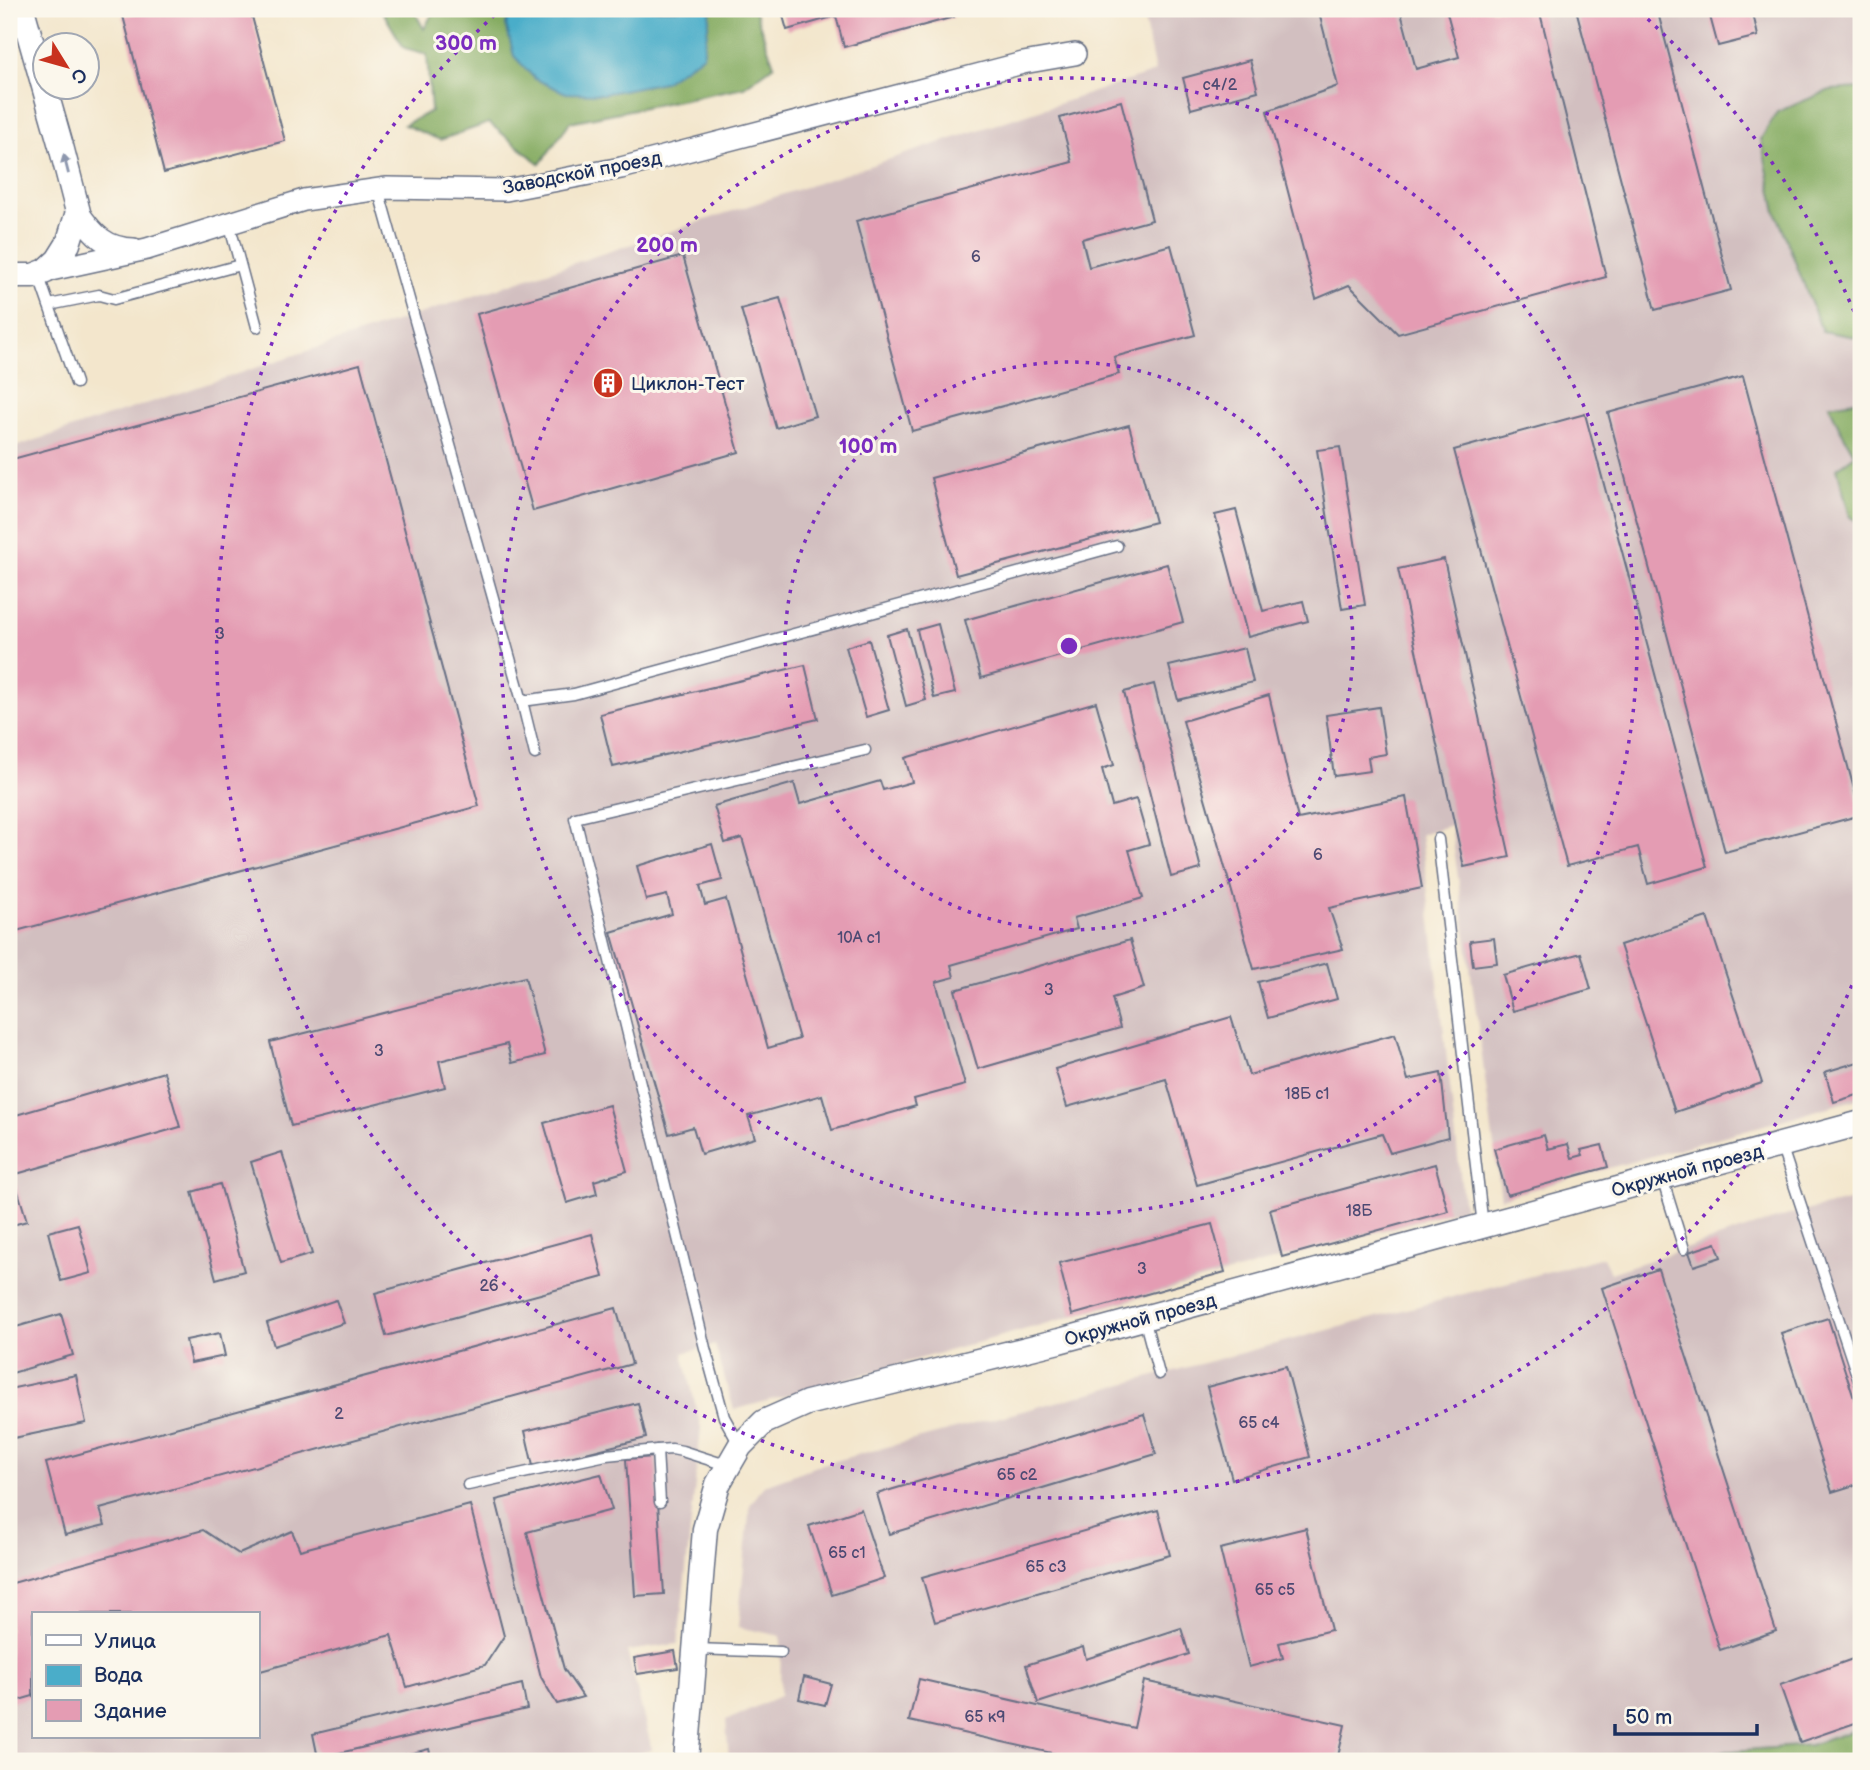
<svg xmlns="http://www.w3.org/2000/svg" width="1870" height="1770" font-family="'Balsamiq Sans',sans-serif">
<rect width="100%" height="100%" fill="#fbf7ec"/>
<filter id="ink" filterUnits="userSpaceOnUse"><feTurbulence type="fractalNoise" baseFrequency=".0143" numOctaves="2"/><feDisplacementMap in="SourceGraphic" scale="14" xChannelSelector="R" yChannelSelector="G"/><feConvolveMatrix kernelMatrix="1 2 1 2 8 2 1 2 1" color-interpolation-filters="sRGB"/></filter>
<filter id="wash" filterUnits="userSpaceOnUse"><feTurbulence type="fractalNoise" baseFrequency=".00686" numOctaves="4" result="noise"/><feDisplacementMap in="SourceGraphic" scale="28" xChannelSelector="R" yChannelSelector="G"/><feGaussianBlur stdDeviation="1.57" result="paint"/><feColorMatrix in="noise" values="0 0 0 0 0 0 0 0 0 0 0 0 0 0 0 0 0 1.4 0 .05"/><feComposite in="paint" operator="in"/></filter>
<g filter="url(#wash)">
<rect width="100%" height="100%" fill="#f3e6cc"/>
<g fill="#d2bfc0" fill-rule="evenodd">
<path d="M1142 9H1861V1098L1501 1198 1451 825 1421 834 1464 1208 734 1410 715 1345 683 1353 701 1428 678 1644 627 1651 652 1750 609 1761H490L488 1757 472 1761H9V449L1155 72ZM33 1614H257V1737H33Z"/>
<path d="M1861 1198V1728L1811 1745 1682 1755 1681 1761H729L726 1720 780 1696 781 1636 738 1627 750 1505 765 1485 819 1465 1603 1257 1610 1273 1792 1214Z"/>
</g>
<g fill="#85ac62" stroke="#506e60" stroke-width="2">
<path d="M381 9H413L424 29 435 9H754L774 65 744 87 570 122 540 164 489 123 440 140 404 125 431 111 427 54 404 48Z"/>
<path d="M1861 88V338L1822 331 1776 212 1761 139 1777 112 1830 90Z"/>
<path d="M1861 400V523L1850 517 1837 468 1855 455 1839 427 1829 405Z"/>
<path d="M1861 1728V1761H1681V1755L1811 1745Z"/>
</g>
<path fill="#4aadc9" stroke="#326e94" stroke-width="2" d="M511 9H711L703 55 664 82 603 94 566 93 535 79 514 56 506 25Z"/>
<g id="blocks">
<g fill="#e49cb3">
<path d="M152 9H250L285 141 164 173 123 16Z"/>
<path d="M781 9H952L954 17 844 47 836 16 787 30Z"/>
<path d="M1318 9H1400L1416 69 1459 57 1446 9H1539L1606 277 1398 334 1349 285 1316 299 1267 111 1338 86Z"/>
<path d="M1576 9H1657L1731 290 1655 310Z"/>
<path d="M1708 9H1752L1758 36 1718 46Z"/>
<path d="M1250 60 1258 91 1191 109 1183 78Z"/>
<path d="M1121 101 1152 220 1082 239 1089 267 1171 245 1195 335 1114 357 1119 374 912 431 856 221 1072 162 1060 118Z"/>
<path d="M683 256 739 452 533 511 477 314Z"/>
<path d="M780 298 815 416 776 428 741 309Z"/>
<path d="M360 364 479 806 9 933V460Z"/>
<path d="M1743 376 1861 815 1725 852 1608 413Z"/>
<path d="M1585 414 1707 867 1648 884 1638 847 1567 866 1454 450Z"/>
<path d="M1129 425 1155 522 956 575 931 478Z"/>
<path d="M1340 447 1365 605 1342 609 1317 450Z"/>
<path d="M1236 510 1263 611 1303 601 1308 621 1248 637 1215 515Z"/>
<path d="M1444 559 1510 857 1464 867 1398 569Z"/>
<path d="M1167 564 1183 622 981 678 965 620Z"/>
<path d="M938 624 955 693 934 698 917 630Z"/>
<path d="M907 629 926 700 906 706 887 635Z"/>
<path d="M869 640 889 710 866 717 846 647Z"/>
<path d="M1245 648 1253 682 1178 700 1169 666Z"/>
<path d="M805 665 818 719 613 767 600 714Z"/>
<path d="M1154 684 1201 869 1171 877 1124 692Z"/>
<path d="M1269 695 1298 819 1406 797 1422 888 1329 908 1343 949 1254 969 1183 721Z"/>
<path d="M1096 702 1114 765 1102 769 1112 806 1136 799 1149 844 1129 850 1143 898 1074 918 1077 929 951 965 954 977 936 982 965 1085 914 1099 916 1106 832 1130 822 1095 748 1116 755 1138 701 1154 693 1127 669 1134 611 932 672 914 667 895 646 900 637 866 712 844 722 880 700 886 705 905 726 899 768 1048 799 1039 742 838 725 843 714 806 794 783 800 804 880 781 883 790 912 782 905 758Z"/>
<path d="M1379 707 1386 754 1368 757 1370 771 1334 776 1326 715Z"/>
<path d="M1707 917 1762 1083 1675 1112 1620 945Z"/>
<path d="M1494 938 1497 963 1473 966 1470 941Z"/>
<path d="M1130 940 1144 988 1112 998 1120 1028 978 1069 955 990Z"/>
<path d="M1581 953 1591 989 1513 1011 1503 975Z"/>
<path d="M1327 963 1337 999 1268 1018 1258 982Z"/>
<path d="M525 977 545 1055 512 1063 507 1044 439 1061 445 1087 291 1126 270 1042Z"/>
<path d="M1231 1017 1249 1075 1395 1034 1408 1080 1441 1073 1448 1137 1390 1153 1382 1134 1197 1185 1166 1079 1067 1107 1055 1069Z"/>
<path d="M1861 1061V1094L1834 1102 1825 1072Z"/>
<path d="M164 1072 180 1127 13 1175 27 1221 9 1226V1117Z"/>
<path d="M609 1105 627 1171 594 1181 597 1194 567 1203 544 1123Z"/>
<path d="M1544 1135 1548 1149 1568 1144 1572 1158 1583 1155 1581 1150 1602 1145 1608 1167 1507 1195 1494 1149Z"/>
<path d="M282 1152 312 1254 281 1263 251 1162Z"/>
<path d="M1435 1164 1448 1211 1282 1257 1270 1209Z"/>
<path d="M220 1184 244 1271 216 1279 192 1192Z"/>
<path d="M78 1224 91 1273 61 1281 48 1232Z"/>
<path d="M1212 1224 1225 1272 1072 1315 1059 1263Z"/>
<path d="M592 1234 603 1277 386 1336 375 1293Z"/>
<path d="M1716 1243 1721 1257 1694 1266 1689 1252Z"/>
<path d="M1658 1269 1776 1631 1720 1650 1602 1288Z"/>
<path d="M336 1300 344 1323 274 1346 267 1323Z"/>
<path d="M616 1308 632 1364 100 1509 105 1525 65 1535 46 1463Z"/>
<path d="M61 1314 73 1355 9 1374V1329Z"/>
<path d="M1828 1318 1861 1420V1483L1832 1492 1781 1333Z"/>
<path d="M220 1333 225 1356 191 1363 186 1340Z"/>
<path d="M1286 1366 1310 1457 1232 1479 1207 1387Z"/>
<path d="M76 1375 86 1423 9 1439V1389Z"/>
<path d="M638 1403 646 1438 533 1466 525 1431Z"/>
<path d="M1144 1414 1156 1454 889 1534 877 1494Z"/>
<path d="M655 1457 664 1594 635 1596 626 1459Z"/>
<path d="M601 1474 612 1510 527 1532 564 1669 583 1697 557 1704 541 1677 496 1500Z"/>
<path d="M470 1505 504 1636 485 1665 407 1687 391 1635 257 1672V1614H33V1696L9 1703V1584L203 1530 239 1554 292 1531 300 1550Z"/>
<path d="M861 1509 884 1578 832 1595 809 1526Z"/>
<path d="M1158 1510 1170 1555 935 1622 922 1577Z"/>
<path d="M1306 1528 1331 1630 1279 1643 1283 1658 1249 1667 1220 1549Z"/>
<path d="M1181 1628 1189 1654 1038 1703 1026 1665 1083 1647 1086 1659Z"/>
<path d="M675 1651 678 1668 637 1674 634 1658Z"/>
<path d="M1861 1656V1721L1800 1742 1780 1685Z"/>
<path d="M804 1677 831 1684 825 1705 799 1699Z"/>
<path d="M919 1679 1134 1728 1144 1681 1345 1725 1337 1761H1087L909 1721Z"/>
<path d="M522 1684 527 1709 318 1758 313 1734Z"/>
<path d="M429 1749 432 1761H383V1760Z"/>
</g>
</g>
</g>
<g filter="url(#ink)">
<use href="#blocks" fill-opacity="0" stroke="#676f84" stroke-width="2"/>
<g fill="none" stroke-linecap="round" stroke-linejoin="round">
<g stroke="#676f84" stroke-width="13">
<g id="service">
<path d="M378 189 522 701 574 694 1117 546"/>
<path d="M229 223 257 327"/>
<path d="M38 274 76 383"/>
<path d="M49 305 99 295 114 299 240 265"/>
<path d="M522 701 535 754"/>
<path d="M1438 839 1483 1226"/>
<path d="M1781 1145 1861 1387"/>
<path d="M1662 1178 1684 1249"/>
<path d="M1144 1318 1159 1374"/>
<path d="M740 1446 724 1417 705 1348 575 818 865 750"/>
<path d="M657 1450 660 1502"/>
<path d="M468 1485 606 1455 657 1450 672 1449 682 1451 729 1466"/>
<path d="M696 1649 781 1652"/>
</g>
</g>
<g stroke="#676f84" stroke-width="24">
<g id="minor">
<path d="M78 212C93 234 106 249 134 249"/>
<path d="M46 271 147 249 304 200 387 188 506 190 621 168 1023 63 1075 54"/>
</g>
</g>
<g stroke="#676f84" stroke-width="27">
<g id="tertiary">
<path d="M9 276H33L46 271 58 260 68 244 78 212 61 146 22 9"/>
<path d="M686 1761 705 1529 718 1484 740 1446 764 1422 807 1403 1059 1341 1861 1123"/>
</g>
</g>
<use href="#service" stroke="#fff" stroke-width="10"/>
<use href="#minor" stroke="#fff" stroke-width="21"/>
<use href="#tertiary" stroke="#fff" stroke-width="24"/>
</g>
<defs><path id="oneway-solid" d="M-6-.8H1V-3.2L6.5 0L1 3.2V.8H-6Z" transform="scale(1.75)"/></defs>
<use fill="#8d97ae" href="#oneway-solid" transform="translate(66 164) rotate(-104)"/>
</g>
<g fill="none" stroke="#7b2cbf" stroke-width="3.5" stroke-dasharray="3.5 7">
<circle cx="1069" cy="646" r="284"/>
<circle cx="1069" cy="646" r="568"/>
<path d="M1860 966A853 853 0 1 1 498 12M1640 12A853 853 0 0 1 1860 326"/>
</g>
<defs>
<g id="building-disc" transform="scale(1.575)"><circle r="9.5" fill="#c8321e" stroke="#fbf7ec"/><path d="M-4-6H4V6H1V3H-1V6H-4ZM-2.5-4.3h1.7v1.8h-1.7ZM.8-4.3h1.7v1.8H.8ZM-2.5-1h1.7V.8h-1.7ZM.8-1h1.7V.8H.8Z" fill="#fff"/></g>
</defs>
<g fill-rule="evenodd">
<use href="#building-disc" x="608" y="383"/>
</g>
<g text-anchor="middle" stroke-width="6" stroke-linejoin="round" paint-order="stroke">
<g font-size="16" fill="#4d4a73">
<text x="1220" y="90">с4/2</text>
<text x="976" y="262">6</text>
<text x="220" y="639">3</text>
<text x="1318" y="860">6</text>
<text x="859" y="943">10А с1</text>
<text x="1049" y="995">3</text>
<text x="379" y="1056">3</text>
<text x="1307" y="1099">18Б с1</text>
<text x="1359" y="1216">18Б</text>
<text x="1142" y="1274">3</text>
<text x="489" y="1291">26</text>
<text x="339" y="1419">2</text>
<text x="1259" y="1428">65 с4</text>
<text x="1017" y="1480">65 с2</text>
<text x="847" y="1558">65 с1</text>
<text x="1046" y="1572">65 с3</text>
<text x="1275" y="1595">65 с5</text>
<text x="985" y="1722">65 к9</text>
</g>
<g font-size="19" fill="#1b2f5e" stroke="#fbf7ec">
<text transform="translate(582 172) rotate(-11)" y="7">Заводской проезд</text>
<text transform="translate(1687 1170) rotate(-15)" y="7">Окружной проезд</text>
<text transform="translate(1140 1319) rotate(-15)" y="7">Окружной проезд</text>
</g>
<g font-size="19" fill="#1b2f5e" stroke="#fbf7ec" text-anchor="start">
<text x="631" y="390">Циклон-Тест</text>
</g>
</g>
<circle cx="1069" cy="646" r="10" fill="#7b2cbf" stroke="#fbf7ec" stroke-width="3.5"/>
<g font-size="21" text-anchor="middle" font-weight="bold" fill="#7b2cbf" stroke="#fbf7ec" stroke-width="6" stroke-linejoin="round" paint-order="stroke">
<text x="466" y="50">300 m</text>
<text x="667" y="252">200 m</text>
<text x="868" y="453">100 m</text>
</g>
<rect width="1870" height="1770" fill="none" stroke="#fbf7ec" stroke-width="35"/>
<rect x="32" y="1612" width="228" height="126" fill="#fbf7ec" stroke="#a1a7b3" stroke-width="2"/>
<rect x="46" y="1635" width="35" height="10" fill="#ffffff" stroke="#a1a7b3" stroke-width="2"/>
<text x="94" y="1648" font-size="21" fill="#1b2f5e">Улица</text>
<rect x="46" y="1665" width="35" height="21" fill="#4aadc9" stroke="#a1a7b3" stroke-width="2"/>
<text x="94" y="1682" font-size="21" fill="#1b2f5e">Вода</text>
<rect x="46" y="1700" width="35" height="21" fill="#e49cb3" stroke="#a1a7b3" stroke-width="2"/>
<text x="94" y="1718" font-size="21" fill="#1b2f5e">Здание</text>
<g transform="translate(66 66) rotate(127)"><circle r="33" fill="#fbf7ec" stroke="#a1a7b3" stroke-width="2"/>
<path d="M0-5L12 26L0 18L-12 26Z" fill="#c8321e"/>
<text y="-10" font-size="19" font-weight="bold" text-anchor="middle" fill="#1b2f5e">С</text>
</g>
<path d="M1615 1724v10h142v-10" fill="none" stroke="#1b2f5e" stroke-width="3.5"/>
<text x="1625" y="1724" font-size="21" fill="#1b2f5e" stroke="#fbf7ec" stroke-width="5" paint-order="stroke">50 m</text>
</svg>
